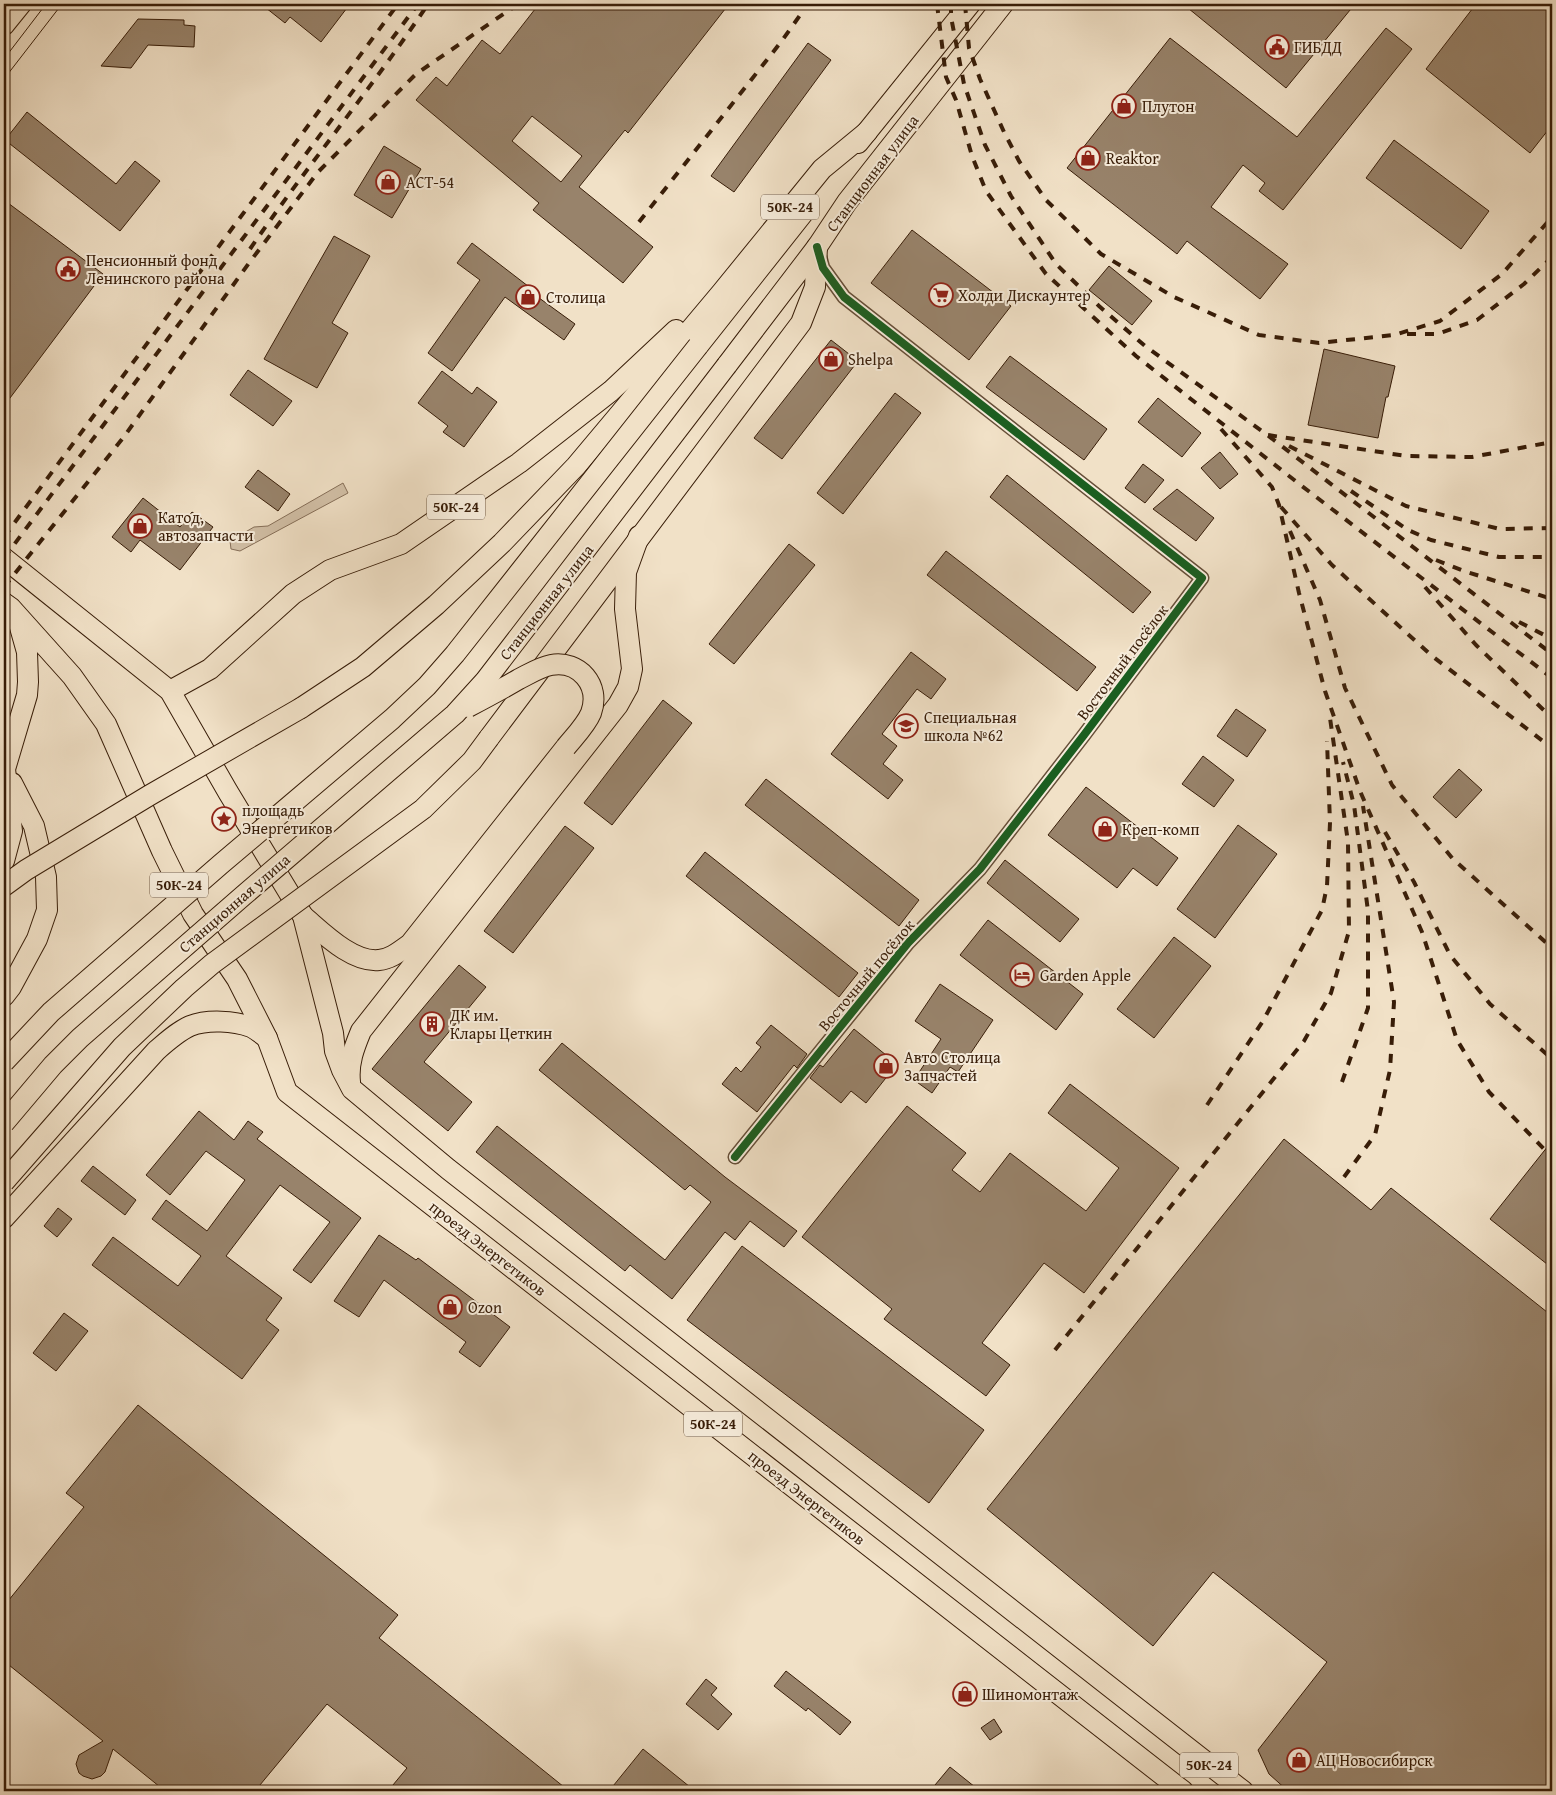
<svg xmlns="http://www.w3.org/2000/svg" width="1556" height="1795" font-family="'Gentium Book Plus',serif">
<rect width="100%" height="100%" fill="#f1e1c7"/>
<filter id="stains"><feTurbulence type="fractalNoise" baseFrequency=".004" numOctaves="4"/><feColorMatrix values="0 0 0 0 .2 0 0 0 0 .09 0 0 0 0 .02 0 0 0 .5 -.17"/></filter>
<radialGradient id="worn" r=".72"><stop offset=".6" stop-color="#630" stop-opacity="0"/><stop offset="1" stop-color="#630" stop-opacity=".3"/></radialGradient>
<path fill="#d2c0a7" stroke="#856e58" d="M343 483 348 493 240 551 231 549 230 541 254 527 268 526Z"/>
<g fill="#98836b" stroke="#381d08" fill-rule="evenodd">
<path d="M261 4H350L321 42 290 17 285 23Z"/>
<path d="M539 4H729L628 133 625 130 579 187 653 247 623 283 533 210 539 203 416 100 436 77 447 86 482 40 500 54ZM532 116 582 156 561 182 512 141Z"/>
<path d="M1183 4H1355L1286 88Z"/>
<path d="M1476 4H1552V125L1530 153 1426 69Z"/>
<path d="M138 19 184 20V25L195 26 194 47 148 45 131 68 101 66Z"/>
<path d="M1386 28 1412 49 1283 210 1259 191 1265 183 1243 165 1211 207 1288 264 1260 299 1187 241 1177 254 1067 168 1170 38 1297 137Z"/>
<path d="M808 43 831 60 734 192 711 176Z"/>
<path d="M27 112 116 184 135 161 160 181 120 231 5 140Z"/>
<path d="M1394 140 1489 211 1461 249 1366 178Z"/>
<path d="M384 146 421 169 392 218 354 195Z"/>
<path d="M4 200 103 274 4 406Z"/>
<path d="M912 230 1011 306 969 360 871 283Z"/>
<path d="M334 236 370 256 332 323 348 333 317 388 264 359Z"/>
<path d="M472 243 537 293 535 295 575 324 564 340 505 297 452 371 428 353 480 280 457 263Z"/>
<path d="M1109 266 1152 301 1132 325 1089 290Z"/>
<path d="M831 340 858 361 782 459 754 438Z"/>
<path d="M1324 349 1395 366 1388 397H1386L1378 438 1308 425Z"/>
<path d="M1010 356 1107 429 1084 460 986 387Z"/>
<path d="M248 370 292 401 273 426 230 395Z"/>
<path d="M442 371 472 394 477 387 497 402 464 447 443 432 448 426 418 403Z"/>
<path d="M895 393 921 413 843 514 817 493Z"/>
<path d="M1158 398 1201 433 1182 457 1138 422Z"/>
<path d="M1220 452 1238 474 1220 489 1201 468Z"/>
<path d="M1143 464 1164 480 1145 503 1125 488Z"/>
<path d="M258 470 290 494 278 511 245 487Z"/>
<path d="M1007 475 1151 592 1133 613 990 497Z"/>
<path d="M1177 489 1214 518 1196 541 1153 509Z"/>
<path d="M143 498 180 527 192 512 213 527 180 570 140 540 131 552 112 537Z"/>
<path d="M789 544 815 565 734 664 709 644Z"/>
<path d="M946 551 1096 667 1077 691 927 575Z"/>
<path d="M911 652 946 679 931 699 917 689 882 734 897 746 883 764 903 780 888 799 831 754Z"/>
<path d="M663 700 692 723 612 825 584 803Z"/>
<path d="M1236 709 1266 730 1247 757 1217 736Z"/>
<path d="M1203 756 1234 780 1214 807 1182 784Z"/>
<path d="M1459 769 1482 790 1456 818 1433 797Z"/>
<path d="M766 779 919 900 899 926 745 805Z"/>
<path d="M1086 787 1178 858 1157 886 1133 868 1117 888 1048 835Z"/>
<path d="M1238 825 1277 854 1215 938 1177 909Z"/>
<path d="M565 826 594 848 513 953 484 931Z"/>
<path d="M705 852 858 973 839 997 686 876Z"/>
<path d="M1005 860 1079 919 1060 942 987 883Z"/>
<path d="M988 920 1083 994 1056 1030 960 955Z"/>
<path d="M1174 937 1211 966 1154 1038 1117 1009Z"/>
<path d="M459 965 486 987 424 1062 472 1102 448 1131 372 1069Z"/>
<path d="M940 984 993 1020 958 1072 950 1067 932 1093 914 1080 941 1039 915 1021Z"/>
<path d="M771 1025 807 1054 797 1068 794 1065 757 1112 722 1084 736 1067 741 1072 761 1047 756 1043Z"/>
<path d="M854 1029 897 1064 866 1103 851 1091 841 1103 810 1078 820 1065 823 1067Z"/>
<path d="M562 1043 725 1177 797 1231 784 1247 750 1221 735 1240 725 1232 672 1299 630 1265 625 1271 476 1152 497 1126 665 1260 711 1202 690 1185 685 1190 539 1070Z"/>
<path d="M1070 1084 1179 1168 1084 1293 1044 1263 982 1343 1010 1365 986 1396 884 1319 892 1309 802 1237 907 1106 966 1153 952 1170 980 1192 1010 1153 1086 1211 1119 1168 1048 1113Z"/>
<path d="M199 1111 234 1140 248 1121 263 1132 257 1139 361 1218 311 1283 293 1270 330 1222 280 1185 226 1256 282 1298 266 1320 279 1330 242 1379 92 1265 113 1237 178 1286 201 1256 152 1219 166 1200 207 1231 245 1180 206 1151 170 1195 146 1175Z"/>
<path d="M1284 1139 1371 1210 1391 1188 1552 1316V1791H1288L1269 1774 1258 1750 1327 1662 1213 1572 1153 1646 987 1509Z"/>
<path d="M1552 1141V1268L1490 1219Z"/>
<path d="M93 1166 136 1200 125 1215 81 1181Z"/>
<path d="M58 1208 72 1219 57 1237 44 1226Z"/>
<path d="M379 1235 416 1260 418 1258 510 1327 480 1367 459 1352 466 1342 384 1280 359 1317 334 1301Z"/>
<path d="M742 1246 984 1430 929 1503 687 1320Z"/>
<path d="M64 1313 88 1331 56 1371 33 1353Z"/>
<path d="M138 1405 398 1615 379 1638 569 1791H388L407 1768 327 1704 255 1791H165L113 1749 105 1772 101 1776 92 1779 83 1776 79 1773 76 1764 79 1755 103 1741 4 1661V1606L84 1507 66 1493Z"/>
<path d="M786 1671 851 1722 840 1735 808 1708 806 1711 774 1686Z"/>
<path d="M706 1679 717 1688 711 1695 732 1714 718 1730 686 1704Z"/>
<path d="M964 1682 977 1693 966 1706 953 1695Z"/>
<path d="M994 1719 1002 1732 990 1740 981 1728Z"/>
<path d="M643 1749 695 1791H609Z"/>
<path d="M950 1767 980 1791H930Z"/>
</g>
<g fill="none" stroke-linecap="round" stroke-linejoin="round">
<g stroke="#664e38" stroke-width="15">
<path id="minor" d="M735 1157 908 943 980 869 1084 735 1202 578 844 297 823 268 820 257"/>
</g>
<g stroke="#381d08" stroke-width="22">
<g id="primary">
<path d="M4 25 21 4"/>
<path d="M858 143 970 4"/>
<path d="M698 346 808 207"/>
<path d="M727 365 817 247 847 202 1003 4"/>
<path d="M4 558 170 691 228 792 303 916 333 1033 335 1051 342 1070 352 1089 448 1169 1243 1791"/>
<path d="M4 603 11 608 72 676 106 724 162 851 193 914 237 979 267 1038 287 1092 1183 1791"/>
<path d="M170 691 210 669 293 594 330 570 401 544 519 463 611 391 676 330"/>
<path d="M301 708 363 667 436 605 502 543 576 466 722 292 822 169 867 132"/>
<path d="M489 738 801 323 815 287 817 247"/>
<path d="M4 861 12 831 5 769 27 695 28 682 27 652 18 620"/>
<path d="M303 916C322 932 352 963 379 960 391 959 400 951 410 944L566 747"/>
<path d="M4 996 11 987 37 939 47 910 46 877 34 826 12 783"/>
<path d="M350 1082C348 1063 354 1048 361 1031L618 705 628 687 632 669 625 609 626 572 639 536"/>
<path d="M4 1218 156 1051C166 1042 177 1032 190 1026 208 1019 234 1021 251 1027 257 1030 262 1034 267 1038"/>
</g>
</g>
<use href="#minor" stroke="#f6ecdb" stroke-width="12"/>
<use href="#primary" stroke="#f1e1c7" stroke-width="20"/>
<g stroke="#381d08" stroke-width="1">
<path d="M4 59 46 4"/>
<path d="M4 79 62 4"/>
</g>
<g stroke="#381d08" stroke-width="4" stroke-dasharray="9 9" stroke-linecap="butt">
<path d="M937 4 946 77 956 100 972 156 986 191 1046 274 1136 356 1298 483 1552 678"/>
<path d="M951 4V17L964 84 985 145 1011 196 1056 264 1099 306 1145 346 1266 434 1552 654"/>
<path d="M965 4 969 48 980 79 1004 132 1019 161 1046 200 1101 254 1174 297 1259 335 1319 343 1394 335 1440 321 1502 274 1552 217"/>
<path d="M639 222 781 42 808 4"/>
<path d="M250 249C307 166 372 88 428 4"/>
<path d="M1407 334H1437L1477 320 1524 284 1552 257"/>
<path d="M1221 429 1272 487 1279 505 1299 593 1325 691 1360 791 1422 932 1457 1040 1489 1092 1545 1150"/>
<path d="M1268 435 1406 456 1472 457 1552 442"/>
<path d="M1289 446 1406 506 1500 529 1552 528"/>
<path d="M1351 491 1408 530 1431 540 1499 557H1552"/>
<path d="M1281 507 1332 565 1432 656 1552 748"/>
<path d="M1290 531 1320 600 1345 688 1392 785 1453 859 1552 948"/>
<path d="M4 537 398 4"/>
<path d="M4 558 418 4"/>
<path d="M1436 560 1464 571 1552 599"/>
<path d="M4 587 123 438 249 263 318 172 416 74 518 4"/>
<path d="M1425 587 1476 645 1552 718"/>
<path d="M1519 622 1552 639"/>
<path d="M1385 832 1414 882 1450 955 1490 1004 1552 1059"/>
<path d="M1342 1082 1368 1008V911L1354 805 1343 762"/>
<path d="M1207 1105 1263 1021 1322 910 1327 886 1330 823 1327 741"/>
<path d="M1344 1177 1375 1135 1390 1070 1394 1002 1363 806"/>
<path d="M1055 1350 1304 1041 1331 993 1349 931 1348 842 1330 718"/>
</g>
<g stroke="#381d08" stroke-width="22" stroke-linecap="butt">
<g id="primary-bridge">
<path d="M468 707C485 698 502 689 519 679 529 674 540 667 551 665 579 660 601 685 591 713 586 725 575 736 566 747"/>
<path d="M4 886 26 870 150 795 301 708"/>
<path d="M4 1062 51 1012 221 864 392 719 427 686 455 654 698 346"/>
<path d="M4 1123 53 1065 80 1038 244 895 455 714 485 681 727 365"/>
<path d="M4 1182 122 1047 184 988 212 964 423 809 472 761 489 738"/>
</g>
</g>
<use href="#primary-bridge" stroke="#f1e1c7" stroke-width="20"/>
<g stroke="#f6ecdb" stroke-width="11">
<path id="cycleway" d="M735 1157 908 943 980 869 1084 735 1202 578 844 297 823 268 817 247"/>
</g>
<use href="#cycleway" stroke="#1b5e20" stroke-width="8"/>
</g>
<defs>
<g id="civic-ring" transform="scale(1.25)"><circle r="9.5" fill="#f6ecdb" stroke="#8f2418" stroke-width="1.5"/><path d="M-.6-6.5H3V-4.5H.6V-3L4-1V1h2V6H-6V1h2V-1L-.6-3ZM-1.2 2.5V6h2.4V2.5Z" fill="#8f2418"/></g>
<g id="shop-ring" transform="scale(1.25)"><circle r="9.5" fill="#f6ecdb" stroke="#8f2418" stroke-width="1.5"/><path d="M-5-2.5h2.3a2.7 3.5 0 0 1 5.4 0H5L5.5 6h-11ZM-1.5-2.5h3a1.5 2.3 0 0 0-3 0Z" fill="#8f2418"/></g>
<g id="supermarket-ring" transform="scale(1.25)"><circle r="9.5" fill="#f6ecdb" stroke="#8f2418" stroke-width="1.5"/><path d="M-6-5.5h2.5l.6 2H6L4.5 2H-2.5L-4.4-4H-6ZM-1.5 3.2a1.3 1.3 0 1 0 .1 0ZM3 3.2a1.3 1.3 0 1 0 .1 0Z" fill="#8f2418"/></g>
<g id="school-ring" transform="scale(1.25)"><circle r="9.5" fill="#f6ecdb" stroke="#8f2418" stroke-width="1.5"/><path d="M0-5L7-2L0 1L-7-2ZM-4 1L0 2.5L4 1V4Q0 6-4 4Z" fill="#8f2418"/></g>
<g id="sight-ring" transform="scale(1.25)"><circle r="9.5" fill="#f6ecdb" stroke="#8f2418" stroke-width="1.5"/><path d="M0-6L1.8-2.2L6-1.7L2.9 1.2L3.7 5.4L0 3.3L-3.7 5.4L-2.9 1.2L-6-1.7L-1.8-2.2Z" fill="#8f2418"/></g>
<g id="hotel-ring" transform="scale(1.25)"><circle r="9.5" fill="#f6ecdb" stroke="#8f2418" stroke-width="1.5"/><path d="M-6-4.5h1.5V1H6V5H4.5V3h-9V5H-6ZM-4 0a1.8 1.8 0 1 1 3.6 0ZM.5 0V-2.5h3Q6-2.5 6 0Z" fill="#8f2418"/></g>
<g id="building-ring" transform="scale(1.25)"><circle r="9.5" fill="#f6ecdb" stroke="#8f2418" stroke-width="1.5"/><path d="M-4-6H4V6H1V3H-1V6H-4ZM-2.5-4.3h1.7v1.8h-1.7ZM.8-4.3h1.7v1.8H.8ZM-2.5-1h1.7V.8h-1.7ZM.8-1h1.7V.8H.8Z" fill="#8f2418"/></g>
</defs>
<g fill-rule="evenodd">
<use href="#civic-ring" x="1277" y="47"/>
<use href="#shop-ring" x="1124" y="106"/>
<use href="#shop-ring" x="1088" y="158"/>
<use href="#shop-ring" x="388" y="182"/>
<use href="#civic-ring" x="68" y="269"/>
<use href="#supermarket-ring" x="941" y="295"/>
<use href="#shop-ring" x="528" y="297"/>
<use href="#shop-ring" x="831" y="359"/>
<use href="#shop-ring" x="140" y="526"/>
<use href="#school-ring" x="906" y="726"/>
<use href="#sight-ring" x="224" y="819"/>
<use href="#shop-ring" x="1105" y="829"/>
<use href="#hotel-ring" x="1022" y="975"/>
<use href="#building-ring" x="432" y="1024"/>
<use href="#shop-ring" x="886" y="1066"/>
<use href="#shop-ring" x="450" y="1307"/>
<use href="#shop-ring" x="965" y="1694"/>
<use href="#shop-ring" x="1299" y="1760"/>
</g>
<g text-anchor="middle" stroke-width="4" stroke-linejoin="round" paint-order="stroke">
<g fill="#f6ecdb" stroke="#715b47" stroke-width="1">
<rect x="761" y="194.5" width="58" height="25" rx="4"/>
<rect x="427" y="494.5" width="58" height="25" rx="4"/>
<rect x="150" y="872.5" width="58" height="25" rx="4"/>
<rect x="684" y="1411.5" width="58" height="25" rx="4"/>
<rect x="1180" y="1752.5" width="58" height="25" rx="4"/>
</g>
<g font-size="15" font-weight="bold" fill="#381d08">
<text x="790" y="212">50К-24</text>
<text x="456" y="512">50К-24</text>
<text x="179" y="890">50К-24</text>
<text x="713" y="1429">50К-24</text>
<text x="1209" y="1770">50К-24</text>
</g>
<g font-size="16" fill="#381d08" stroke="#f6ecdb" text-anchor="start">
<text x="1294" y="53">ГИБДД</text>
<text x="1142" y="112">Плутон</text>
<text x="1106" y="164">Reaktor</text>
<text x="406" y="188">АСТ-54</text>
<text x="86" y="266">Пенсионный фонд<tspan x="86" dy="18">Ленинского района</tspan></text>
<text x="958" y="301">Холди Дискаунтер</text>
<text x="546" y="303">Столица</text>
<text x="848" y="365">Shelpa</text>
<text x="158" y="523">Катод,<tspan x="158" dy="18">автозапчасти</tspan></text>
<text x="924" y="723">Специальная<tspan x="924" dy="18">школа №62</tspan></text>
<text x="242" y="816">площадь<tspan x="242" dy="18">Энергетиков</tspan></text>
<text x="1122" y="835">Креп-комп</text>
<text x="1040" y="981">Garden Apple</text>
<text x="450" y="1021">ДК им.<tspan x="450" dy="18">Клары Цеткин</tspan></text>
<text x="904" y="1063">Авто Столица<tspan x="904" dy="18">Запчастей</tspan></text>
<text x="468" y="1313">Ozon</text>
<text x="982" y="1700">Шиномонтаж</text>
<text x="1316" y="1766">АЦ Новосибирск</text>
</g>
<g font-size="16" fill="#381d08" stroke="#f6ecdb">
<text transform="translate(872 173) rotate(-53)" y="6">Станционная улица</text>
<text transform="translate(546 602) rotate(-52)" y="6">Станционная улица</text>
<text transform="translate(1122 662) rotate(-53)" y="6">Восточный посёлок</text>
<text transform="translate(234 903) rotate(-41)" y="6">Станционная улица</text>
<text transform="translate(866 975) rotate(-50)" y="6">Восточный посёлок</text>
<text transform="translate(488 1248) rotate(38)" y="6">проезд Энергетиков</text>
<text transform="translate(807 1497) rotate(38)" y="6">проезд Энергетиков</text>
</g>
</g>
<rect width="1556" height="1795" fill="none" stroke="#f1e1c7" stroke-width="20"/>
<rect x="5" y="5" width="1546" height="1785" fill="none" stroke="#381d08" stroke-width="2.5"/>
<rect x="10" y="10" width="1536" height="1775" fill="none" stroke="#381d08"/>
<rect width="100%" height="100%" filter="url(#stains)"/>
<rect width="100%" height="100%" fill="url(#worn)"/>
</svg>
